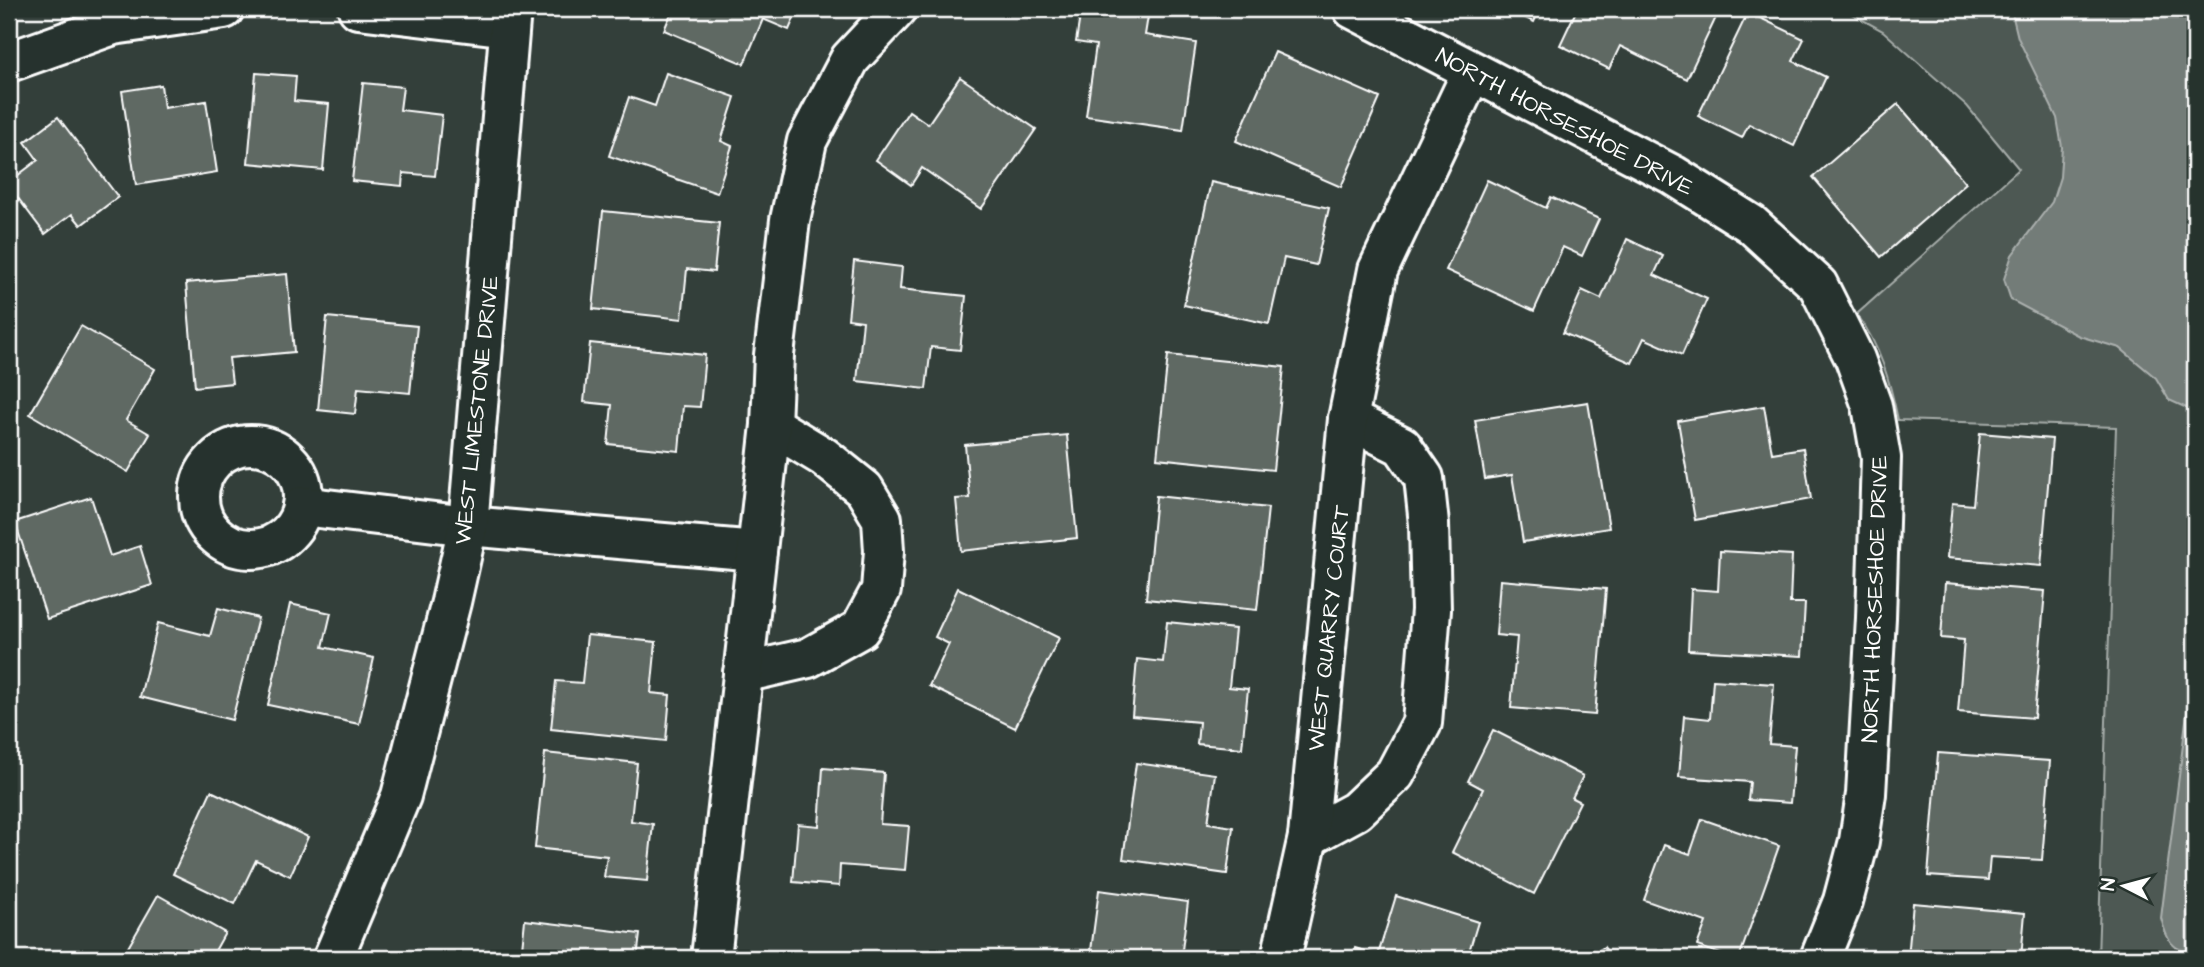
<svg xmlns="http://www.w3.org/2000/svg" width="2204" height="967" font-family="'Architects Daughter',sans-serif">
<rect width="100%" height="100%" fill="#333f3a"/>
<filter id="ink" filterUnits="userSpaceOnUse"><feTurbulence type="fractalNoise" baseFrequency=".0143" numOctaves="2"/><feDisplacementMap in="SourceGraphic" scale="14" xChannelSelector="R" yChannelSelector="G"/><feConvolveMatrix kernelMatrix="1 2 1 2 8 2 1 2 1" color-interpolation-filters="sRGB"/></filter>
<g filter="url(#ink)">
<path fill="#4d5853" stroke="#a6aca9" stroke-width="2" d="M1843 9H2195V958H2098L2116 427 1898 420C1890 381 1880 346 1857 314L2019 169 1967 106 1883 31Z"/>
<g fill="#737b78" stroke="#abb0ae" stroke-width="2">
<path d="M2011 9H2195V446L2194 424 2189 409 2169 400 2156 378 2120 348 2079 336 2011 300 2004 279 2012 255 2052 202 2060 177 2062 147 2057 118 2018 38Z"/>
<path d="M2195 604V955C2171 949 2167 941 2161 918L2186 721 2191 678V638Z"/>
</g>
<g fill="#5f6964" stroke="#fff" stroke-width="2">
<path d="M673 9H798L789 30 763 19 744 64 664 30Z"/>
<path d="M1081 9 1149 10 1145 35 1196 43 1183 130 1086 116 1096 45 1076 42Z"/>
<path d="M1505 9H1540L1534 22Z"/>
<path d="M1577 9H1720L1687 79 1620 46 1609 69 1560 45Z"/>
<path d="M1748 12 1804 39 1793 61 1826 77 1794 146 1749 124 1742 138 1698 116Z"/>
<path d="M1275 52 1380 98 1341 187 1236 141Z"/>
<path d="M256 73 296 76 294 101 329 104 323 170 248 163Z"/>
<path d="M666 73 735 97 721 141 732 146 717 193 609 156 629 97 655 106Z"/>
<path d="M960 77 1036 129 981 209 922 168 911 185 876 160 909 111 928 124Z"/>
<path d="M363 83 403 87 400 110 442 115 435 176 403 173 402 186 352 181Z"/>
<path d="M161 85 164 108 206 101 217 172 136 185 122 91Z"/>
<path d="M1898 104 1966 183 1881 257 1813 177Z"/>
<path d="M58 117 118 197 81 225 72 214 45 234 9 186V182L38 160 25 142Z"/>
<path d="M1487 180 1546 208 1551 197 1599 219 1582 256 1563 247 1534 311 1446 270Z"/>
<path d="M1211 182 1329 208 1316 265 1284 258 1269 324 1184 305Z"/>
<path d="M603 211 719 223 714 272 687 269 682 319 593 309Z"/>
<path d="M1627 239 1663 256 1654 275 1707 299 1682 355 1644 338 1632 363 1563 333 1582 290 1601 299Z"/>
<path d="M854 261 902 267 900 289 966 296 960 350 931 347 926 389 857 381 863 321 848 319Z"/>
<path d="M287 274 294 352 229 358 232 383 195 387 186 283Z"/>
<path d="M327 317 417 326 410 393 358 388 355 414 318 410Z"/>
<path d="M81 326 155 369 126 420 150 434 128 472 30 414Z"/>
<path d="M590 343 705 355 700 407 683 406 679 451 608 444 612 405 584 402Z"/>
<path d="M1168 355 1284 367 1273 470 1157 458Z"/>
<path d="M1588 402 1609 528 1523 542 1512 475 1485 479 1475 420Z"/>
<path d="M1764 406 1772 453 1803 448 1811 499 1695 520 1678 421Z"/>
<path d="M1980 433 2052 439 2041 566 1947 558 1952 503 1973 505Z"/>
<path d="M1067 435 1077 538 961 551 956 499 970 498 965 445Z"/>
<path d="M1156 496 1268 508 1257 610 1146 599Z"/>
<path d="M91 497 110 556 140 546 152 585 47 619 15 522Z"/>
<path d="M1720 551 1792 555 1790 603H1805L1802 656 1688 650 1691 589 1718 591Z"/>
<path d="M1500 580 1606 589 1595 715 1511 708 1517 637 1496 635Z"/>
<path d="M1945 583 2045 591 2034 718 1958 712 1964 640 1941 638Z"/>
<path d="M958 588 1059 638 1015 728 929 686 949 644 935 637Z"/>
<path d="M290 604 331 613 323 647 374 658 359 724 268 705Z"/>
<path d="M218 608 258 618 232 720 140 697 158 623 210 636Z"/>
<path d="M1167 622 1235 629 1229 687 1248 689 1242 748 1197 744 1199 722 1132 716 1137 659 1163 662Z"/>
<path d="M587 635 656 642 651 693 670 695 666 741 551 729 556 681 582 683Z"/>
<path d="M1713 680 1774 684 1769 744 1795 746 1790 803 1748 800 1750 782 1679 777 1684 716 1710 719Z"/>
<path d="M1493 730 1583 776 1572 798 1580 802 1534 894 1452 852 1483 789 1468 781Z"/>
<path d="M545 753 637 763 631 821 653 824 647 881 604 877 607 856 535 848Z"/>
<path d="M1938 753 2050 761 2042 860 1990 857 1988 880 1928 876Z"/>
<path d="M1136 763 1215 774 1208 823 1233 827 1227 874 1123 859Z"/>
<path d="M823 768 884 773 880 824 909 826 905 870 840 865 839 886 793 882 798 824 819 826Z"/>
<path d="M211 791 308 837 290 876 256 860 235 904 173 874Z"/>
<path d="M1702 819 1779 846 1739 958H1732L1697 946 1706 922 1644 900 1664 845 1690 854Z"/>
<path d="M1099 890 1188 902 1181 958H1090Z"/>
<path d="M158 895 225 933 211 958H122Z"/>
<path d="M1396 896 1478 922 1467 958H1352L1355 948 1378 955Z"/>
<path d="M1913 903 2025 913 2021 958H1908Z"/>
<path d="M525 920 640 934 637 958H521Z"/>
<path d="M1604 947 1612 958H1589Z"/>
</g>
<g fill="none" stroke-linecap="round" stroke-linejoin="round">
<g stroke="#fff" stroke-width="44">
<g id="minor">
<path d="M358 9 509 27"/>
<path d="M1353 9 1673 175 1751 224 1818 285 1855 359 1872 406 1881 458 1876 618 1866 794 1859 841 1843 901 1820 958"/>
<path d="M9 62 113 25 224 9"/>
<circle cx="251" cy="497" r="52"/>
<path d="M302 506 468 526 757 551"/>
<path d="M743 673 808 658 860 629 881 590 884 551 882 519 864 489 824 457 771 425"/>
<path d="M1308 837 1356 811 1395 774 1422 723 1431 610 1429 524 1424 478 1402 446 1348 419"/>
<path d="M333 958 401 796 451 602 468 526 511 9"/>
<path d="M711 958 757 551 771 425 774 355 790 220 807 141 850 59 897 9"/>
<path d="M1281 958 1308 837 1348 419 1378 270 1472 72"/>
</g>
</g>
<use href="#minor" stroke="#26332d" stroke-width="38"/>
</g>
</g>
<g text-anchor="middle" stroke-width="5" stroke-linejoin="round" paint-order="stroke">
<g font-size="23" fill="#fff" stroke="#26332d">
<text transform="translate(1565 121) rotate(28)" y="8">NORTH HORSESHOE DRIVE</text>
<text transform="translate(476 410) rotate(-84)" y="8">WEST LIMESTONE DRIVE</text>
<text transform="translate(1874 599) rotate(-88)" y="8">NORTH HORSESHOE DRIVE</text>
<text transform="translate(1328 628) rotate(-84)" y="8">WEST QUARRY COURT</text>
</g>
</g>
<rect width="2204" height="967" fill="none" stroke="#26332d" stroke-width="35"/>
<rect x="18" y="18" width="2169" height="932" fill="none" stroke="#fff" stroke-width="2.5" filter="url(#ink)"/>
<g transform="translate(2124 886) rotate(276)" stroke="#26332d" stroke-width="5" paint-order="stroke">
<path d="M0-5L12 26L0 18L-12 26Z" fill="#ffffff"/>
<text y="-10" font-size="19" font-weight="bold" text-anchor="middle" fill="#ffffff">N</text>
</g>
</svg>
